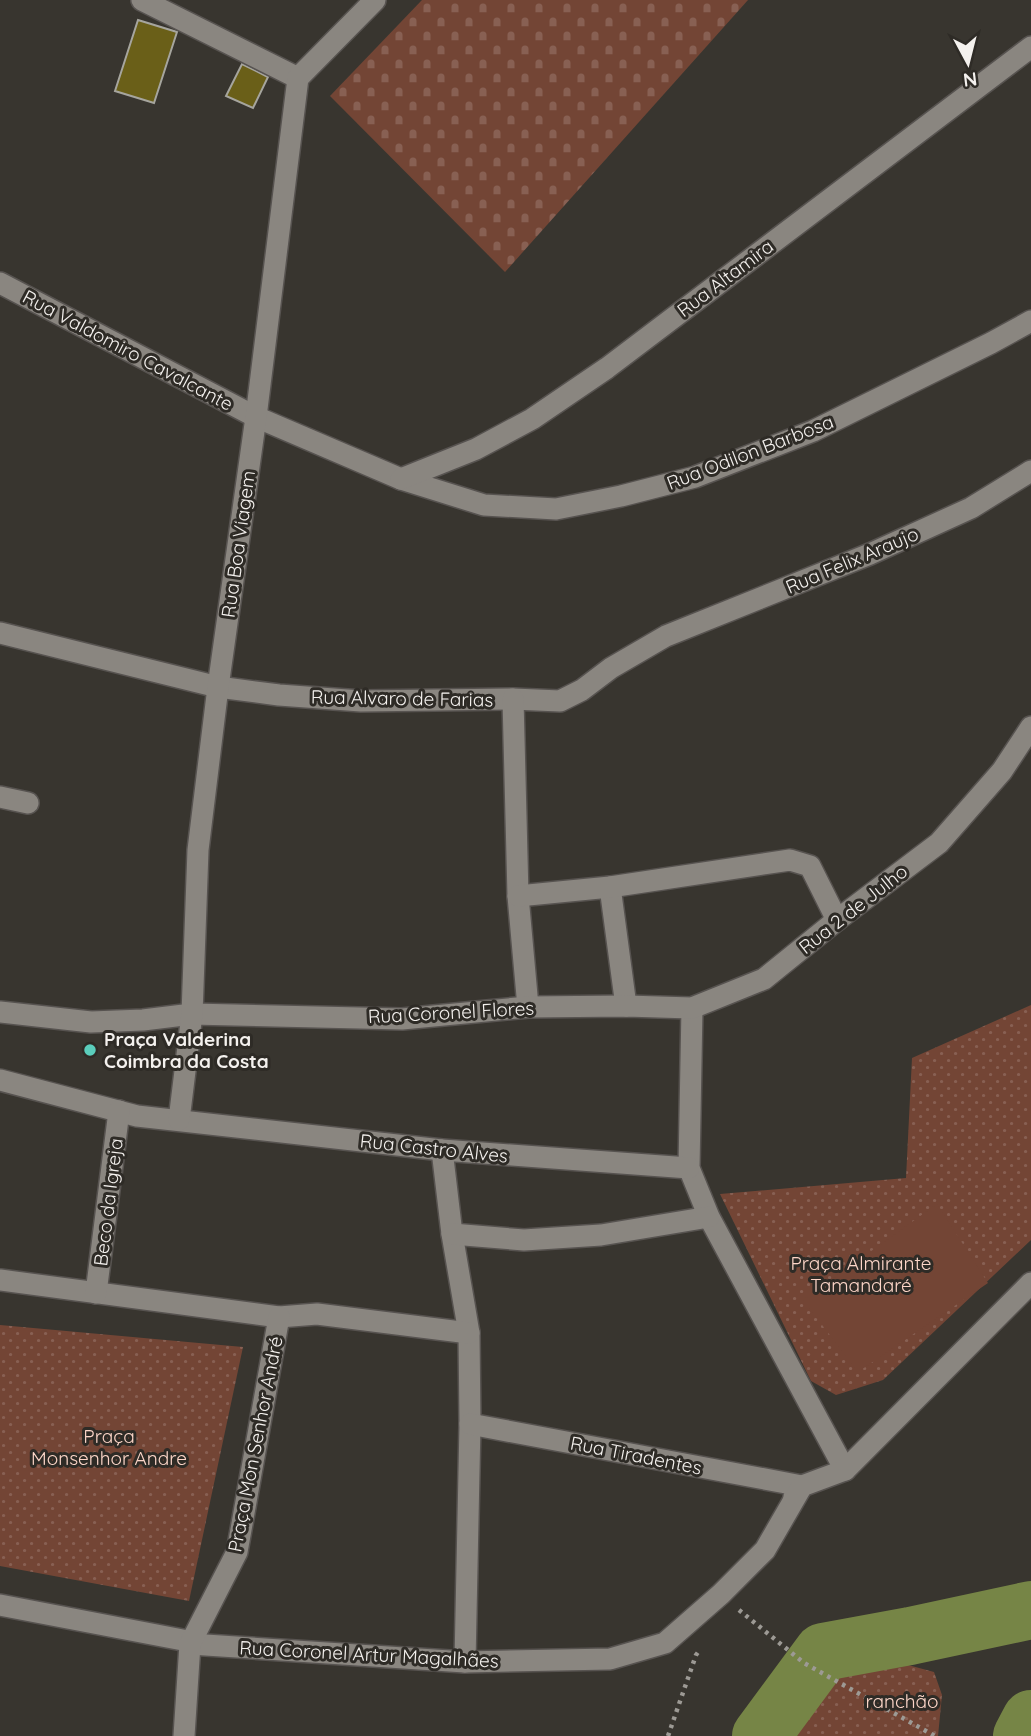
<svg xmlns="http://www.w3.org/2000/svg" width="1031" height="1736" font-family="Quicksand,sans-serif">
<defs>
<pattern id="grass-dots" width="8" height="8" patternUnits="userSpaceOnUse" patternTransform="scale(1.75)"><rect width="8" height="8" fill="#734535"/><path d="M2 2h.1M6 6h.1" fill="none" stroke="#886053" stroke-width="1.8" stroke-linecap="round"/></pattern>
<pattern id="cemetery-stones" width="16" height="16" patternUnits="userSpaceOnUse" patternTransform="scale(1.75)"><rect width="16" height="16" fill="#734535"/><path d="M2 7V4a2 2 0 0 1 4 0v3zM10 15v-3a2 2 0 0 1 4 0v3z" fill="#886053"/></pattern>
</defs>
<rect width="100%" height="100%" fill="#38352f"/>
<g fill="url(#grass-dots)">
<path d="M1031 1005V1240L883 1380 836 1395 811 1381 720 1194 906 1178 912 1058Z"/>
<path d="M0 1325 243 1347 189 1601 0 1566Z"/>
<path d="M908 1665 934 1672 942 1695 938 1736H776L833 1667 842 1674Z"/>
</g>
<path fill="url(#cemetery-stones)" d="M422 0H748L505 272 330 96Z"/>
<path fill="#734535" d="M937 1204 988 1283 858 1372 803 1300Z"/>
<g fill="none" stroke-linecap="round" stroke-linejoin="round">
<g stroke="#768546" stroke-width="58">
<path d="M761 1736 823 1652 910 1636 1031 1610"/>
<path d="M1022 1736 1031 1719"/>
</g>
</g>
<g fill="#6a5f18" stroke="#a6a59e" stroke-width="2">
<path d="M138 20 177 32 154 103 115 91Z"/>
<path d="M242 64 268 77 253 108 226 96Z"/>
</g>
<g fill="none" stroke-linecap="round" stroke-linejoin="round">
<g stroke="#575350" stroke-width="24">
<g id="minor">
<path d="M142 0 298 78"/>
<path d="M0 283 256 417 401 479 484 505 556 509 621 496 695 477 813 431 991 343 1031 321"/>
<path d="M401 479 476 449 532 419 607 368 1031 47"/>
<path d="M0 633 218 687 279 695 361 701 513 699 560 701 582 690 611 668 666 636 870 554 971 508 1031 471"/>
<path d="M513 699 518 896 528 1007"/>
<path d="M0 797 28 803"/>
<path d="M610 887 626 1006"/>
<path d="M518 896 610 887 790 860 810 866 837 920"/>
<path d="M692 1008 689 1168 709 1217 845 1470"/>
<path d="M0 1012 91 1022 143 1020 192 1014 402 1019 528 1007 626 1006 692 1008 764 979 837 920 939 843 1002 771 1031 727"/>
<path d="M0 1080 137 1116 442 1150 689 1168"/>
<path d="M179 1120 192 1014 198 850 218 687 256 417 298 78 375 0"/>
<path d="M442 1150 452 1234 469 1333 470 1424 465 1662"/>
<path d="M452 1234 524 1240 601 1235 709 1217"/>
<path d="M0 1280 279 1317 317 1314 469 1333"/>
<path d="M96 1293 119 1111"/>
<path d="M470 1424 802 1486 794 1497"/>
<path d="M0 1605 188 1641 190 1644 465 1662 610 1659 665 1643 721 1594 765 1550 802 1486 845 1470 1031 1283"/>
<path d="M184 1736 190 1644 237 1552 279 1317"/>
</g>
</g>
<g stroke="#9d9a95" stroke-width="4.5" stroke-dasharray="3.5 5" stroke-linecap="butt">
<path d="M739 1610 804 1663 935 1736"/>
<path d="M668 1736 696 1655 699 1651"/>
</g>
<use href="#minor" stroke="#8a8680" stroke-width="21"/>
</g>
<circle fill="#5bcebc" stroke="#2e2b26" stroke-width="2.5" cx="90" cy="1050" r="7"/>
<g text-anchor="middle" stroke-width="6" stroke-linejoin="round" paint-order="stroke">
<g font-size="19" fill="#f4f1ee" stroke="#2e2b26">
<text transform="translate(725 278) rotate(-37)" y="7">Rua Altamira</text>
<text transform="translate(128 350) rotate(28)" y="7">Rua Valdomiro Cavalcante</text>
<text transform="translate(750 452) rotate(-21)" y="7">Rua Odilon Barbosa</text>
<text transform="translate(238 544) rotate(-82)" y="7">Rua Boa Viagem</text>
<text transform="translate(852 560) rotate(-23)" y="7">Rua Felix Araujo</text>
<text transform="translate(402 698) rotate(1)" y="7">Rua Alvaro de Farias</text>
<text transform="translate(853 909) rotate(-38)" y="7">Rua 2 de Julho</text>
<text transform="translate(451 1012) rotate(-3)" y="7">Rua Coronel Flores</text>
<text transform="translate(434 1148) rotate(6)" y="7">Rua Castro Alves</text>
<text transform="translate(108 1202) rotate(-83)" y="7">Beco da Igreja</text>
<text transform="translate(255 1444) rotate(-79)" y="7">Praça Mon Senhor André</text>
<text transform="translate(636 1455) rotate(11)" y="7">Rua Tiradentes</text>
<text transform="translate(369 1654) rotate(3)" y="7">Rua Coronel Artur Magalhães</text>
</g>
<g font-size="19" font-weight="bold" fill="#f4f1ee" stroke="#2e2b26" text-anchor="start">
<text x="104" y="1046">Praça Valderina<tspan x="104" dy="22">Coimbra da Costa</tspan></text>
</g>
<g font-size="19" fill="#fdd6c8" stroke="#2e2b26">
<text x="861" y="1270">Praça Almirante<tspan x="861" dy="22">Tamandaré</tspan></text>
<text x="109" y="1443">Praça<tspan x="109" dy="22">Monsenhor Andre</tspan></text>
<text x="902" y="1708">ranchão</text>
</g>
</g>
<g transform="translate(968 63) rotate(173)" stroke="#2e2b26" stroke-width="5" paint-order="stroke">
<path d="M0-5L12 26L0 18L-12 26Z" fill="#f4f1ee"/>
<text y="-10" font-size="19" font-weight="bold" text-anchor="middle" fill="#f4f1ee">N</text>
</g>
</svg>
